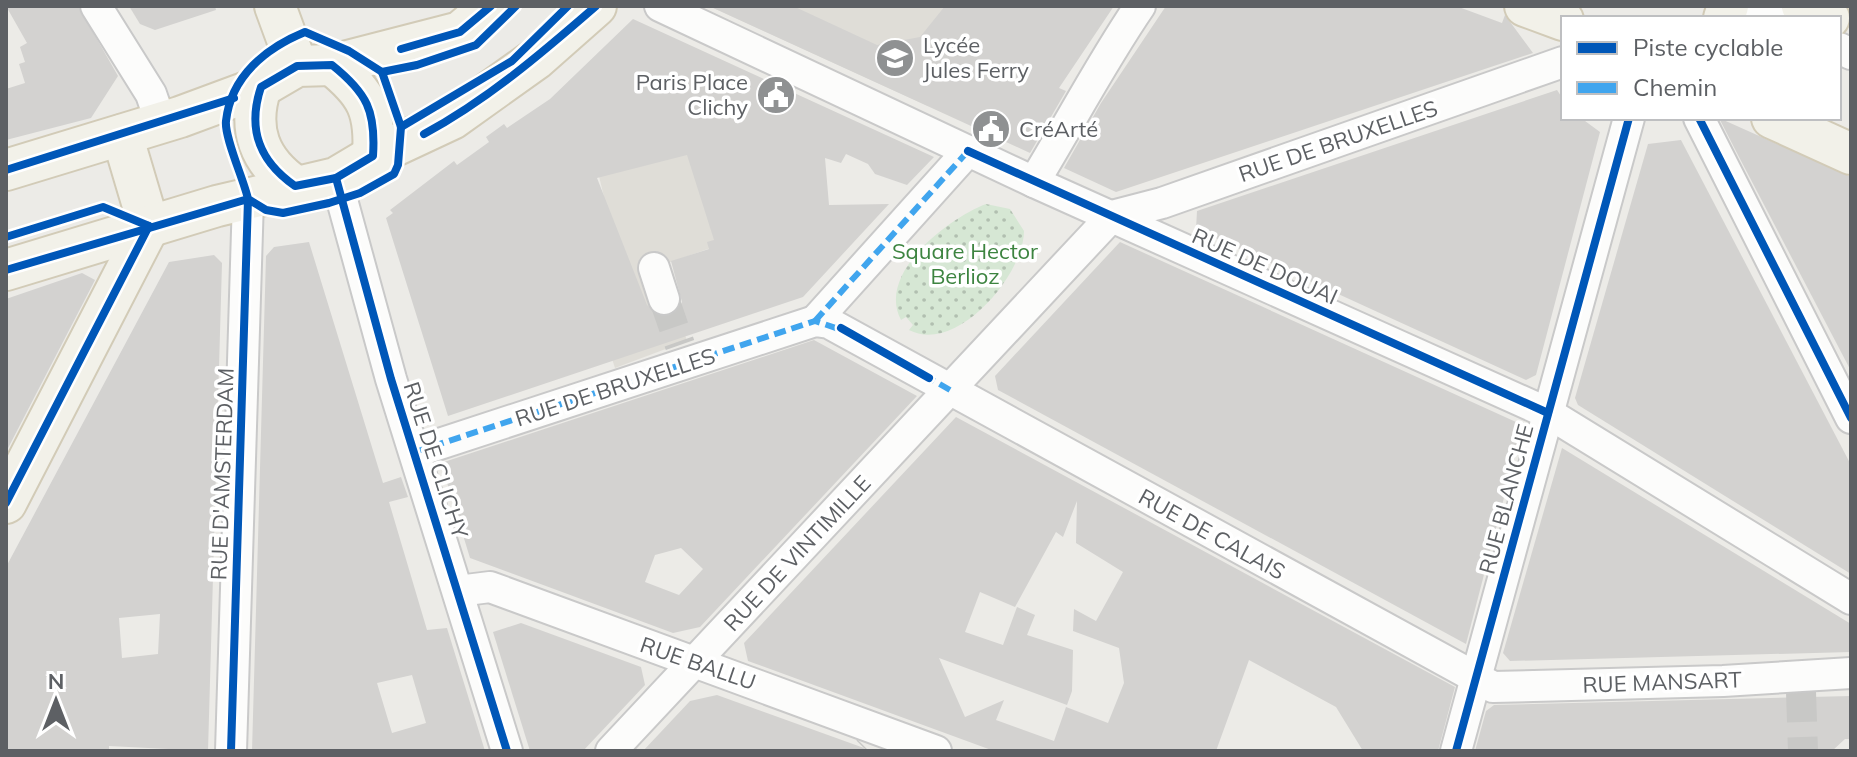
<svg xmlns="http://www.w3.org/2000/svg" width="1857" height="757" font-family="Mulish,sans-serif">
<defs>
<pattern id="park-dots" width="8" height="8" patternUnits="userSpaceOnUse" patternTransform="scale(2)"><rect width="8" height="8" fill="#d6e7d4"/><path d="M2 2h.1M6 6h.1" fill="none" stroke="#b1bfb0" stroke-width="1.8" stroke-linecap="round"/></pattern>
</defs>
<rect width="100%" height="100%" fill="#ecebe7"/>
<g fill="#dfddd7">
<path d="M709 6H1012L928 106Z"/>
<path d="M669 110 725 243 662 265 687 341 615 368 589 289 604 197 593 151Z"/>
</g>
<path fill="url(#park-dots)" d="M986 204 1010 209 1024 231C1024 275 956 355 909 330L913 325 906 317 901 320C876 273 949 218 986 204Z"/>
<g fill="#d3d2d0" fill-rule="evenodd">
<path d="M6 6H78L118 76 91 118 6 140V89L25 83 19 64 25 62 20 47 27 43Z"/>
<path d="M129 6H215L216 10 155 30 140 24Z"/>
<path d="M709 6H793L877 45 920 37 945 6H1114L1059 88 1066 91 1030 153Z"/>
<path d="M1166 6H1456L1502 23 1505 15 1533 53 1116 192 1064 168 1101 103Z"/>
<path d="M633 19 934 157 907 185 875 174 868 164 846 154 841 163 825 158 829 205 889 204 803 297 448 416 386 218 393 213 390 210 454 161 457 165 489 142 486 137 504 124 507 128 550 99ZM687 155 714 240 707 242 709 249 671 261 682 302 677 312 661 317 647 305 597 178Z"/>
<path d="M1557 90 1563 99V118H1581L1600 132 1536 375 1526 380 1196 229 1197 211Z"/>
<path d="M1719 118 1851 177V371L1738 155Z"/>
<path d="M1681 140 1851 465V574L1578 405 1575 398 1648 144Z"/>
<path d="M309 242 383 483 401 477 408 497 389 502 427 630 447 628 485 751H252L266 256 274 247ZM412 675 426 723 392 733 377 683Z"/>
<path d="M1120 242 1516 422 1521 432 1466 644 998 390 995 376Z"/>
<path d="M214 255 222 263 208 751 109 746V751H6V567L169 262ZM160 614 158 654 122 658 119 618Z"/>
<path d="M82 273 95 280 6 452V299Z"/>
<path d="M814 340 917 396 700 627 673 633 470 558 441 463ZM681 548 703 569 679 595 645 582 655 555Z"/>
<path d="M956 417 1455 687 1438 751H1363L1336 707 1249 660 1216 751H994L748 661 744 643ZM1077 501 1076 543 1123 572 1096 621 1074 609 1073 631 1119 648 1124 683 1108 723 1066 707 1054 741 996 720 1004 700 965 717 939 658 1067 705 1072 691 1073 650 1027 635 1035 615 1017 607 1003 645 965 632 980 592 1015 607 1056 532 1063 537Z"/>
<path d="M1562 448 1851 624V652L1510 661 1503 653Z"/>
<path d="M521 623 641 667 645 685 583 751H530L493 632Z"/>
<path d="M717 695 864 748 863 751H643L690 701Z"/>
<path d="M1851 696V739H1845L1832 751H1475L1486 711 1494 705Z"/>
</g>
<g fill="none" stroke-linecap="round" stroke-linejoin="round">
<g stroke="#c8c8c6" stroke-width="30" stroke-dasharray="30 15" stroke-linecap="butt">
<path d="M664 299 680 345"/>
<path d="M1801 692 1803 751"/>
<path d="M867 751 868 750"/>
</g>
<g stroke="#c9c9c9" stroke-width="34">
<g id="minor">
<path d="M96 6 151 94 161 123"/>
<path d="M660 6 1034 182 1548 413 1851 599"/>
<path d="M1747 6 1771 18"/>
<path d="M1839 48 1851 54"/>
<path d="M1699 118 1851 418"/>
<path d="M336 178 391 379 507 751"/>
<path d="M1034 182C1070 123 1101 63 1140 6"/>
<path d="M654 268 664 299"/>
<path d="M815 321 968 151"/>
<path d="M415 452 815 321 829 323 1493 687 1723 681 1851 673"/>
<path d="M458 591 490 587 936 751"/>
<path d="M231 751 248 199"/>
<path d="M611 751 1112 216 1162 203 1563 62"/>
<path d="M1456 751 1629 118"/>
</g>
</g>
<g stroke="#d2cbb7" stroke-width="44">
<g id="major">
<path d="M275 6 297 66"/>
<path d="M1525 6 1563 20"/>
<path d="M1802 6 1829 18"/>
<path d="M1724 18 1728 6"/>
<path d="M332 65C367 93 376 111 373 156"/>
<path d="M261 87C247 129 259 161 295 186"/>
<path d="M1772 118 1851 154"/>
<path d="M122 135 149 226"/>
<path d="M6 170 180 117 261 87 297 66 332 65 460 32 491 6"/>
<path d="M6 270 217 206 336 178 373 156 452 119 536 59 596 6"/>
<path d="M6 503 149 226"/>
</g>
</g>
<use href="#minor" stroke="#fcfcfb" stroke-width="30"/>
<use href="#major" stroke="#f2f1e9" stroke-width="40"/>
<g stroke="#40a5ee" stroke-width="6" stroke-dasharray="12 6" stroke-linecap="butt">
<path d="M815 321 968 151"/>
<path d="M924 375 950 390"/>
<path d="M415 452 815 321 848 332"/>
</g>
<g stroke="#fff" stroke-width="13">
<g id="cycleway">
<path d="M401 49 460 32 491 6"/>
<path d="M332 65C367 93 376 111 373 156L336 178 295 186C259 161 247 129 261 87L297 66Z"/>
<path d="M382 72 417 65 476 45 516 6"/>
<path d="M1699 118 1851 418"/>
<path d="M401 127 512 61 568 6"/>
<path d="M424 134C487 100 542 53 596 6"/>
<path d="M968 151 1548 413"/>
<path d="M6 170 234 98"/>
<path d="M336 178 391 379 507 751"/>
<path d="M6 237 103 207 149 226"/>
<path d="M6 270 248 199 266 210 283 213 329 203 360 193 394 174 398 165 401 127 382 72 349 51 305 32C266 48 231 76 226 121 224 137 244 180 248 199L231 751"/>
<path d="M841 328 929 378"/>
<path d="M6 503 149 226"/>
<path d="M1456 751 1629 118"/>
</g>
</g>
<use href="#cycleway" stroke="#0057b8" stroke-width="8"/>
</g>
<defs>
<g id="school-disc" transform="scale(2)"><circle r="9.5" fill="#8f9192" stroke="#fff"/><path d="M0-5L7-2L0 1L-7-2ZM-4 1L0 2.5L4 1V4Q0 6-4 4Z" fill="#fff"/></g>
<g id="civic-disc" transform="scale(2)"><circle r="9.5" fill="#8f9192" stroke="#fff"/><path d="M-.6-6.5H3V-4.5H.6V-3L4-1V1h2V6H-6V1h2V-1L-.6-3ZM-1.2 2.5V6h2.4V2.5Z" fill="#fff"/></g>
</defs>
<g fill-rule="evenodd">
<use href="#school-disc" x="895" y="58"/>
<use href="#civic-disc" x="776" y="95"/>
<use href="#civic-disc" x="991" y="129"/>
</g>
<g text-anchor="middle" stroke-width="7" stroke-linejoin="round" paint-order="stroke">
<g font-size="22" fill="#5d6064" stroke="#fff" text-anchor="start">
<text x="923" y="53">Lycée<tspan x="923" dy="25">Jules Ferry</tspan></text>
<text x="748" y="90" text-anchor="end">Paris Place<tspan x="748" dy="25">Clichy</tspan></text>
<text x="1019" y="137">CréArté</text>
</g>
<g font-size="22" fill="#5d6064" stroke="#fff">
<text transform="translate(1338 141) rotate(-19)" y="8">RUE DE BRUXELLES</text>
<text transform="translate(1265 266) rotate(24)" y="8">RUE DE DOUAI</text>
<text transform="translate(615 387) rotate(-18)" y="8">RUE DE BRUXELLES</text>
<text transform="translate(436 460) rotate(72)" y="8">RUE DE CLICHY</text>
<text transform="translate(222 474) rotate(-88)" y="8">RUE D'AMSTERDAM</text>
<text transform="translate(1506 499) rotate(-75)" y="8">RUE BLANCHE</text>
<text transform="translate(1212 534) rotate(29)" y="8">RUE DE CALAIS</text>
<text transform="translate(797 553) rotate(-47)" y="8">RUE DE VINTIMILLE</text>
<text transform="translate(698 663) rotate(19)" y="8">RUE BALLU</text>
<text transform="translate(1662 682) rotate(-2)" y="8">RUE MANSART</text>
</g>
<g font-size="22" fill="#3d8440" stroke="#fff">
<text x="965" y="259">Square Hector<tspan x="965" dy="25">Berlioz</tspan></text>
</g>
</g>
<rect width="1857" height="757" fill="none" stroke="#5d6064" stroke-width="16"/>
<rect x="1561" y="16" width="280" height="104" fill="#ffffff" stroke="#bebfc1" stroke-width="2"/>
<rect x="1577" y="42" width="40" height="12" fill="#0057b8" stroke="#bebfc1" stroke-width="2"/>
<text x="1633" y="56" font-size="24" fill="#5d6064">Piste cyclable</text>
<rect x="1577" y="82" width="40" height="12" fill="#40a5ee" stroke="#bebfc1" stroke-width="2"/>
<text x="1633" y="96" font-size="24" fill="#5d6064">Chemin</text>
<g transform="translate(56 701)" stroke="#ffffff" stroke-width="6" paint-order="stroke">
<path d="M0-6L14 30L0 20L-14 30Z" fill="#5d6064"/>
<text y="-12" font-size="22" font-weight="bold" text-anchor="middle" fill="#5d6064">N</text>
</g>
</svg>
